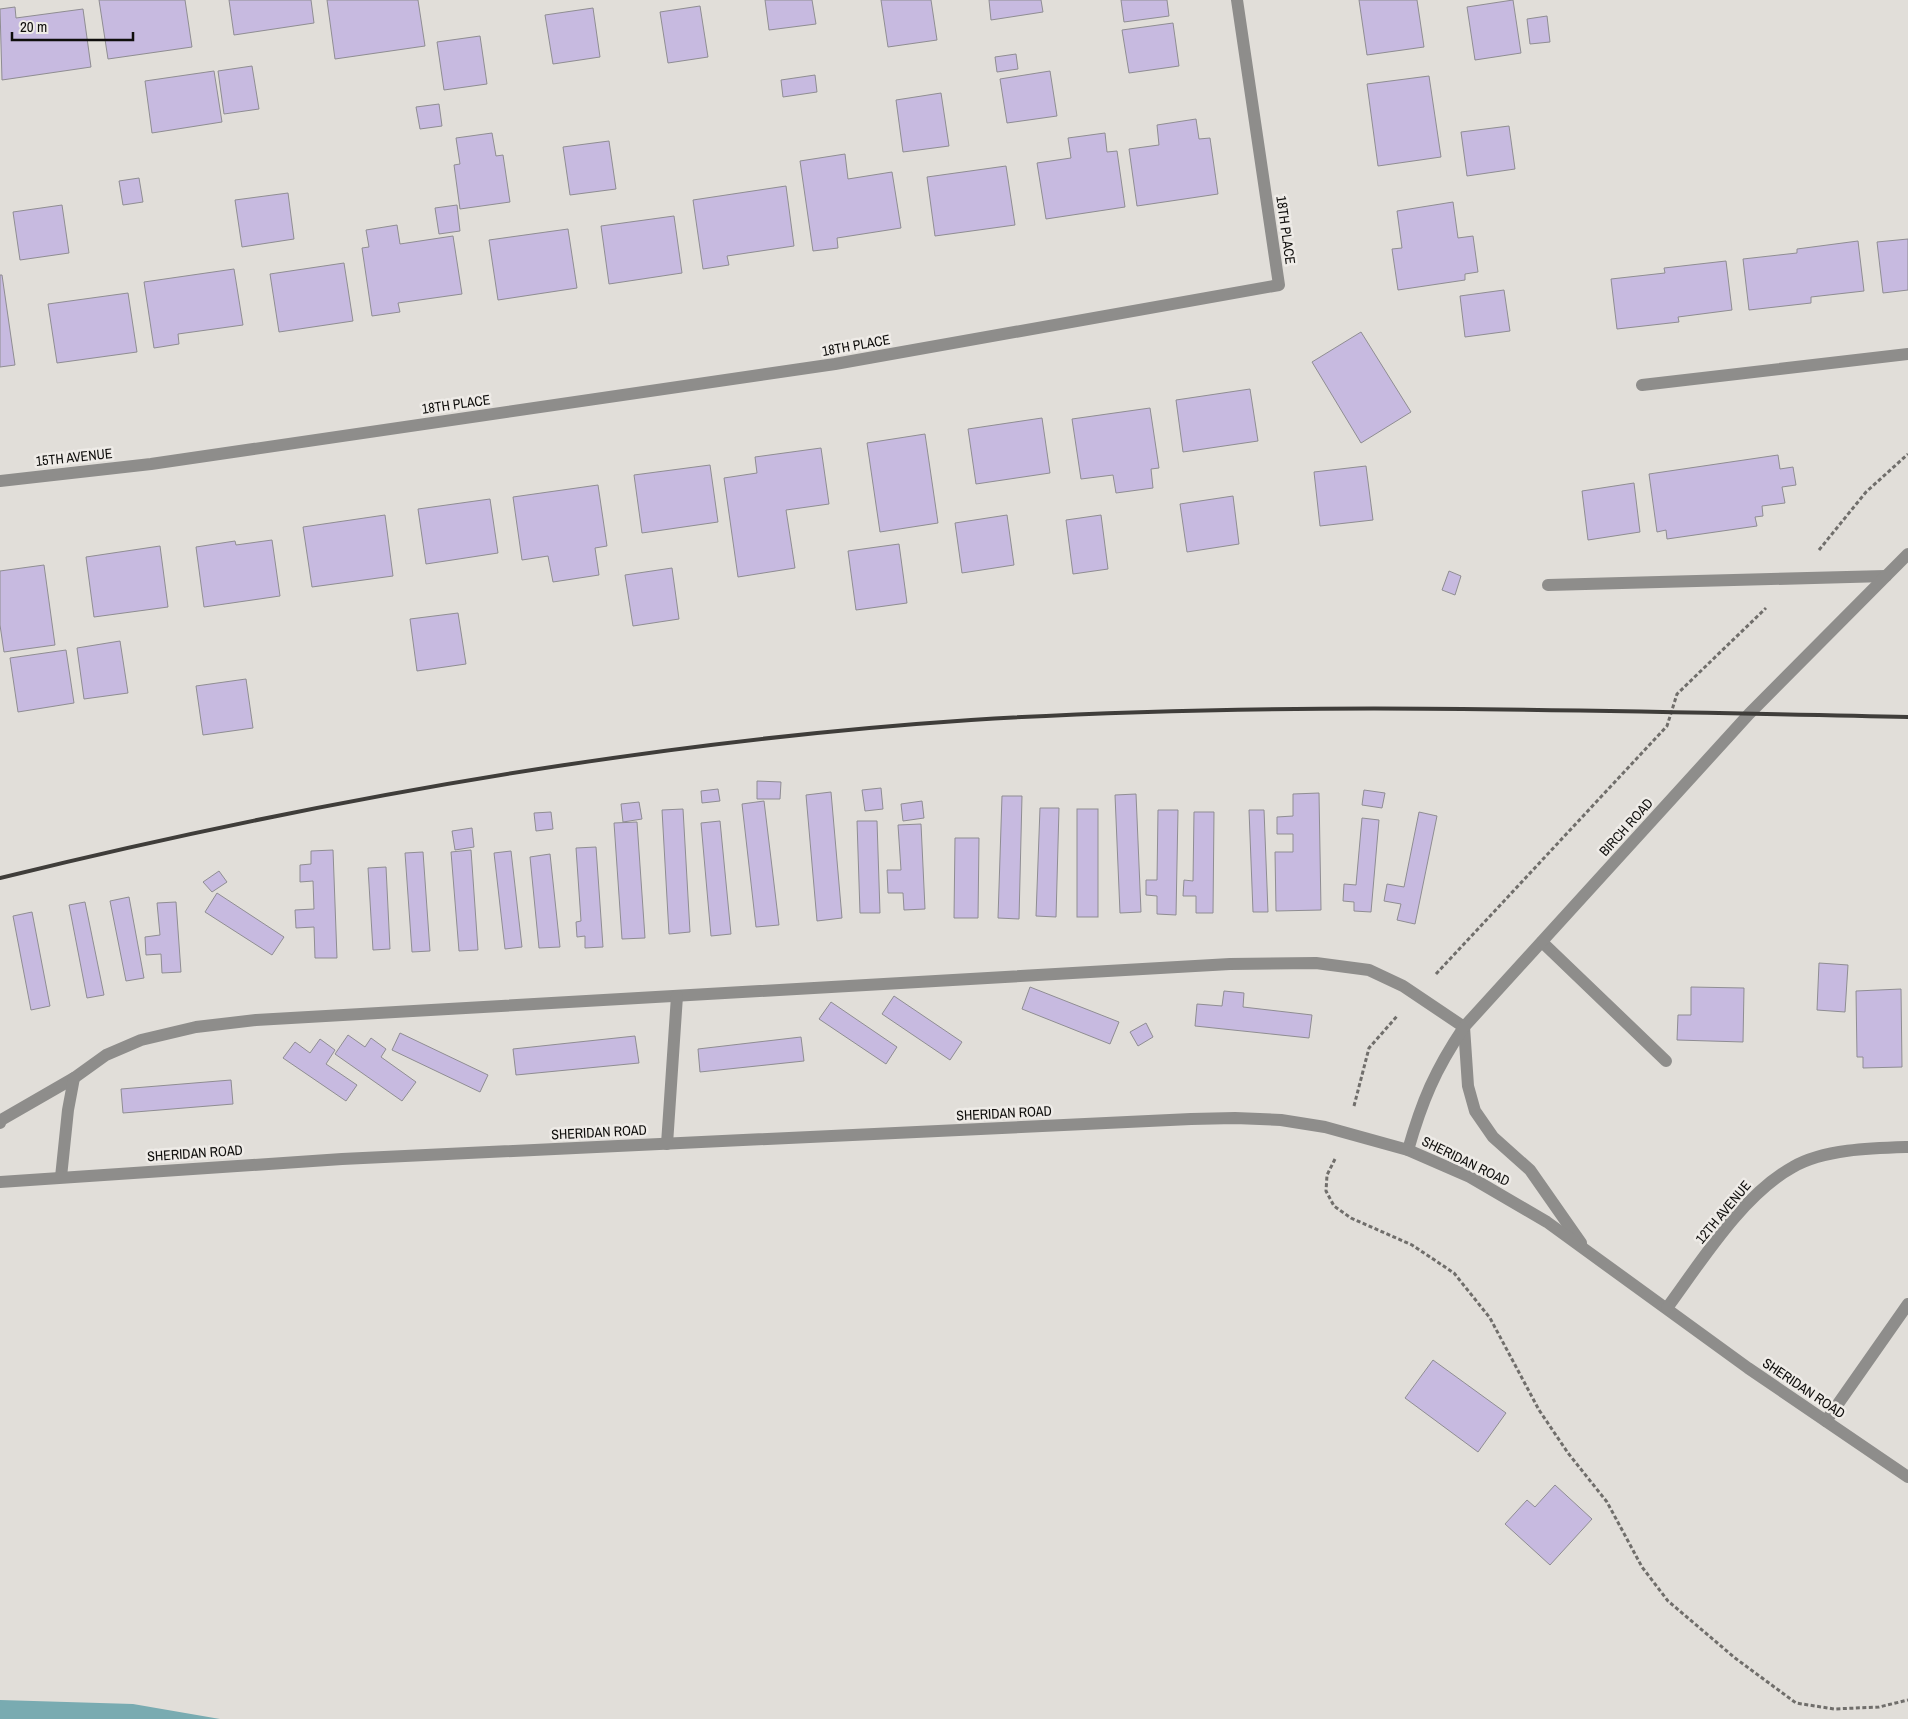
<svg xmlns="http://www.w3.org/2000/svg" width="1908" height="1719" font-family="'Archivo Narrow',sans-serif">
<rect width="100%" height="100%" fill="#e1ded9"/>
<path fill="#79abb1" d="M0 1700 133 1704 220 1719H0Z"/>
<g fill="#c7bae0" stroke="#8f8d92">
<path d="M99 0H185L192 47 108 59Z"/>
<path d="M229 0H311L314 23 234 35Z"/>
<path d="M327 0H418L425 46 335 59Z"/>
<path d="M765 0H812L816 24 769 30Z"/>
<path d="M881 0H931L937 40 888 47Z"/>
<path d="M989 0H1041L1043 12 991 20Z"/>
<path d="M1121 0H1167L1169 16 1124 22Z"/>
<path d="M1359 0H1417L1424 47 1367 55Z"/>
<path d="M1513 0 1521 53 1475 60 1467 7Z"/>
<path d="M700 6 708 57 668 63 660 12Z"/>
<path d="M15 7 16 18 83 9 91 67 2 80 0 9Z"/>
<path d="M593 8 600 57 553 64 545 15Z"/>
<path d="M1547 16 1550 42 1530 44 1527 19Z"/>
<path d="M1173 23 1179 66 1129 73 1122 30Z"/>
<path d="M480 36 487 84 444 90 437 42Z"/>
<path d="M1016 54 1018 69 997 72 995 57Z"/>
<path d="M252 66 259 109 224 114 218 71Z"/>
<path d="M214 71 222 122 152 133 145 81Z"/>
<path d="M1050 71 1057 116 1007 123 1000 79Z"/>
<path d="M815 75 817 92 783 97 781 80Z"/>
<path d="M1429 76 1441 157 1378 166 1367 84Z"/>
<path d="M941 93 949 146 903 152 896 100Z"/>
<path d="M439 104 442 126 420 129 416 107Z"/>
<path d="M1196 119 1199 139 1210 138 1218 194 1137 206 1129 149 1159 145 1157 125Z"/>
<path d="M1509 126 1515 169 1467 176 1461 132Z"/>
<path d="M492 133 496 156 503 155 510 202 460 209 454 165 460 164 456 138Z"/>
<path d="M1105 133 1107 152 1117 151 1125 207 1046 219 1037 163 1071 158 1068 138Z"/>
<path d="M609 141 616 189 570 195 563 147Z"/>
<path d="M845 154 848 179 892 172 901 228 837 238 838 248 813 251 800 161Z"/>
<path d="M1006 166 1015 225 935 236 927 177Z"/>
<path d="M139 178 143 202 123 205 119 181Z"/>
<path d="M786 186 794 246 727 256 729 265 703 269 693 200Z"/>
<path d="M288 193 294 239 242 247 235 200Z"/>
<path d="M1453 202 1458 238 1473 236 1478 272 1465 274V280L1398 290 1392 249 1402 248 1397 211Z"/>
<path d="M62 205 69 253 20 260 13 212Z"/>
<path d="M457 205 460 231 439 234 435 208Z"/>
<path d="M674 216 682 273 609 284 601 226Z"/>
<path d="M397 225 400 244 453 236 462 294 398 303 400 312 372 316 362 248 369 247 366 230Z"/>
<path d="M568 229 577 288 498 300 489 240Z"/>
<path d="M1908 239V290L1883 293 1877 242Z"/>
<path d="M1858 241 1864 291 1811 297V303L1749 310 1743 259 1797 253V249Z"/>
<path d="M1726 261 1732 310 1678 317 1679 322 1617 329 1611 279 1665 273 1664 268Z"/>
<path d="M344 263 353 321 279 332 270 274Z"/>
<path d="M234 269 243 325 178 334 179 344 154 348 144 282Z"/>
<path d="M0 275H2L15 365 0 367Z"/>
<path d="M1504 290 1510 331 1465 337 1460 296Z"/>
<path d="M128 293 137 352 57 363 48 304Z"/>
<path d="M1361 332 1411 412 1361 443 1312 362Z"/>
<path d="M1250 389 1258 441 1183 452 1176 400Z"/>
<path d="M1150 408 1159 468 1151 469 1153 488 1116 493 1113 475 1081 479 1072 419Z"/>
<path d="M1042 418 1050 473 976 484 968 429Z"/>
<path d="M925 434 938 523 880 532 867 443Z"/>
<path d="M821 448 829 504 786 510 795 568 738 577 724 478 757 473 755 457Z"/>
<path d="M1778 455 1780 469 1793 467 1796 485 1782 487 1785 503 1762 506 1763 516 1755 517 1757 526 1667 539 1666 530 1657 532 1649 474Z"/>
<path d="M710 465 718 522 642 533 634 475Z"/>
<path d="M1366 466 1373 520 1320 526 1314 472Z"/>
<path d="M1634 483 1640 532 1588 540 1582 491Z"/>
<path d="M598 485 607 546 595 548 599 575 553 582 548 556 522 560 513 497Z"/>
<path d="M1233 496 1239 544 1187 552 1180 504Z"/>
<path d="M490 499 498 553 426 564 418 509Z"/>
<path d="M385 515 393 576 312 587 303 527Z"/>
<path d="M1007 515 1014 565 962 573 955 523Z"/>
<path d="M1101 515 1108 569 1073 574 1066 520Z"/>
<path d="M272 540 280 596 204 607 196 547 235 541 236 545Z"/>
<path d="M899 544 907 603 856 610 848 551Z"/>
<path d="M160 546 168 607 94 617 86 557Z"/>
<path d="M44 565 55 645 4 652 0 625V571Z"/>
<path d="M672 568 679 619 633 626 625 575Z"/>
<path d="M1449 571 1461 576 1455 595 1442 590Z"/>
<path d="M458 613 466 664 417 671 410 619Z"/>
<path d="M120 641 128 693 84 699 77 648Z"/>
<path d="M66 650 74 703 18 712 10 658Z"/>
<path d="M246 679 253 728 203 735 196 686Z"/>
<path d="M757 781 781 782 780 799H757Z"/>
<path d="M881 788 883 809 865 811 862 790Z"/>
<path d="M718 789 720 801 702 803 701 791Z"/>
<path d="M1364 790 1385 793 1382 808 1362 805Z"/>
<path d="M831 792 842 918 817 921 806 795Z"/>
<path d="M1319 793 1321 910 1276 911 1275 852H1293V834H1277V817L1293 816V794Z"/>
<path d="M1136 794 1141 912 1120 913 1115 795Z"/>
<path d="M1002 796H1022L1019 919 998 918Z"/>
<path d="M764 801 779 925 756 927 742 804Z"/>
<path d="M922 801 924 818 903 821 901 804Z"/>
<path d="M639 802 642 819 623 822 621 804Z"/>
<path d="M1040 808H1059L1056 917 1036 916Z"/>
<path d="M683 809 690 932 669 934 662 810Z"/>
<rect x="1077" y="809" width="21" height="108"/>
<path d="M1158 810H1178L1176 915 1157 914V896L1146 895V880H1157Z"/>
<path d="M1249 810H1264L1268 912H1253Z"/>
<path d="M551 812 553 829 536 831 534 813Z"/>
<path d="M1194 812H1214L1213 913H1196V896H1183L1184 880 1193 881Z"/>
<path d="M1419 812 1437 816 1415 924 1397 920 1401 904 1384 901 1387 884 1404 887Z"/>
<path d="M1362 818 1379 820 1371 912 1354 911V902L1343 901 1344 884 1356 885Z"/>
<path d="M720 821 731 934 711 936 701 823Z"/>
<path d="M857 821H877L880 913H860Z"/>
<path d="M637 822 645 938 622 939 614 823Z"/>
<path d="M921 824 925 909 904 910 903 893H888L887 870H901L898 825Z"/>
<path d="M472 828 474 847 455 850 452 831Z"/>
<path d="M955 838H979L978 918H954Z"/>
<path d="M596 847 603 947 585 948V936L577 937 576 922 581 921 576 848Z"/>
<path d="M333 850 337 958H315L314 927 296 928 295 910 314 909 313 881 300 882V865L311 864V851Z"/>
<path d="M471 850 478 950 459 951 451 852Z"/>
<path d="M511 851 522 947 505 949 494 853Z"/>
<path d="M423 852 430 951 412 952 405 853Z"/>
<path d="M550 854 560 947 539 948 530 857Z"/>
<path d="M386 867 390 949 373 950 368 868Z"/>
<path d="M219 871 227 882 212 892 203 882Z"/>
<path d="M217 893 284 937 272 955 205 912Z"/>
<path d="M129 897 144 978 126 981 110 901Z"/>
<path d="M85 902 104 995 87 998 69 905Z"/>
<path d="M176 902 181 972 162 973 161 954 146 955 145 937 160 935 157 903Z"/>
<path d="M32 912 50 1006 31 1010 13 916Z"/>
<path d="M1819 963 1848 965 1845 1012 1817 1010Z"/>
<path d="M1030 987 1119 1022 1110 1044 1022 1009Z"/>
<path d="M1691 987 1744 988 1743 1042 1677 1040 1678 1015H1691Z"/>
<path d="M1901 989 1902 1067 1863 1068V1057H1857L1856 991Z"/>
<path d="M1224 991 1244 993 1243 1007 1312 1015 1309 1038 1195 1026 1197 1004 1222 1006Z"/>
<path d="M894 996 962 1042 950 1060 882 1014Z"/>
<path d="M831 1002 897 1047 886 1064 819 1019Z"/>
<path d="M1146 1023 1153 1037 1138 1046 1130 1032Z"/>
<path d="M400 1033 488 1075 480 1092 392 1050Z"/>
<path d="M348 1035 365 1047 371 1038 386 1049 381 1057 416 1082 402 1101 335 1054Z"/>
<path d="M635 1036 639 1063 516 1075 513 1049Z"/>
<path d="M801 1037 804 1061 700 1072 698 1049Z"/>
<path d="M320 1039 335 1050 326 1064 357 1085 346 1101 283 1058 295 1042 310 1053Z"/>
<path d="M231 1080 233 1104 123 1113 121 1089Z"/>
<path d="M1433 1360 1506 1413 1478 1452 1405 1398Z"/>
<path d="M1555 1485 1592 1519 1550 1565 1505 1524 1527 1500 1535 1507Z"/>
</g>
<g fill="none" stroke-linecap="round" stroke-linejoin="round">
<g stroke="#706e6b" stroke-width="3" stroke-dasharray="4 2.5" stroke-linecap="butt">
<path d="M1819 550 1866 492 1908 454"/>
<path d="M1436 974 1667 726 1677 694 1766 608"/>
<path d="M1354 1106 1369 1048 1398 1015"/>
<path d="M1335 1159 1327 1175 1326 1191 1334 1206 1351 1218 1412 1245 1454 1273 1490 1318 1539 1410 1568 1453 1607 1502 1642 1567 1668 1601 1735 1658 1796 1703 1834 1709 1879 1707 1908 1700"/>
</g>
<g stroke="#8e8d8b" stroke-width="12">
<path d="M1642 385 1908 354"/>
<path d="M0 481 151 464 835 364 1279 285 1237 0"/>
<path d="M1548 585 1886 576"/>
<path d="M1542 942 1666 1061"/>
<path d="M1464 1027 1468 1086 1475 1111 1493 1137 1530 1170 1581 1243"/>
<path d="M0 1123 1 1120 74 1078 106 1055 141 1040 196 1027 256 1020 1230 964 1316 963 1369 970 1403 986 1464 1027"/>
<path d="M667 1144 677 996"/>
<path d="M1408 1150C1422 1101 1435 1070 1464 1027L1749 714 1908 554"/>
<path d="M61 1177 68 1110 74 1078"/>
<path d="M0 1182 342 1159 1191 1119 1235 1118 1281 1120 1325 1127 1408 1150 1470 1177 1547 1222 1748 1368 1908 1477"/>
<path d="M1667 1308C1701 1262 1742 1195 1793 1167 1824 1149 1873 1148 1908 1147"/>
<path d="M1826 1421 1908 1304"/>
</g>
<path stroke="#3f3d3a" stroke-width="4" d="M0 878C318 800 644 742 971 720 1283 700 1596 711 1908 717"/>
</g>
<g text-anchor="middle" stroke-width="5" stroke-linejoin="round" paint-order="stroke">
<g font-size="14" fill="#0f0e0c" stroke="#eeebe7">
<text transform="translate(1286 230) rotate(82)" y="5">18TH PLACE</text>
<text transform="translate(856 345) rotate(-10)" y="5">18TH PLACE</text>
<text transform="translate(456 404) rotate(-8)" y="5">18TH PLACE</text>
<text transform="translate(74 457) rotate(-6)" y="5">15TH AVENUE</text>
<text transform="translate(1626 827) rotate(-48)" y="5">BIRCH ROAD</text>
<text transform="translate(1004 1113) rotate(-3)" y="5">SHERIDAN ROAD</text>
<text transform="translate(599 1132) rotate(-3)" y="5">SHERIDAN ROAD</text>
<text transform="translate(195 1153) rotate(-4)" y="5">SHERIDAN ROAD</text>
<text transform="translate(1466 1161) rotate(26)" y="5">SHERIDAN ROAD</text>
<text transform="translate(1723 1212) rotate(-50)" y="5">12TH AVENUE</text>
<text transform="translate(1804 1388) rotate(34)" y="5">SHERIDAN ROAD</text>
</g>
</g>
<path d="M12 32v8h121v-8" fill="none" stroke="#0f0e0c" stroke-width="2.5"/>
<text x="20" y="32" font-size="15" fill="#0f0e0c" stroke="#eeebe7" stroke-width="4" paint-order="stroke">20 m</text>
</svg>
